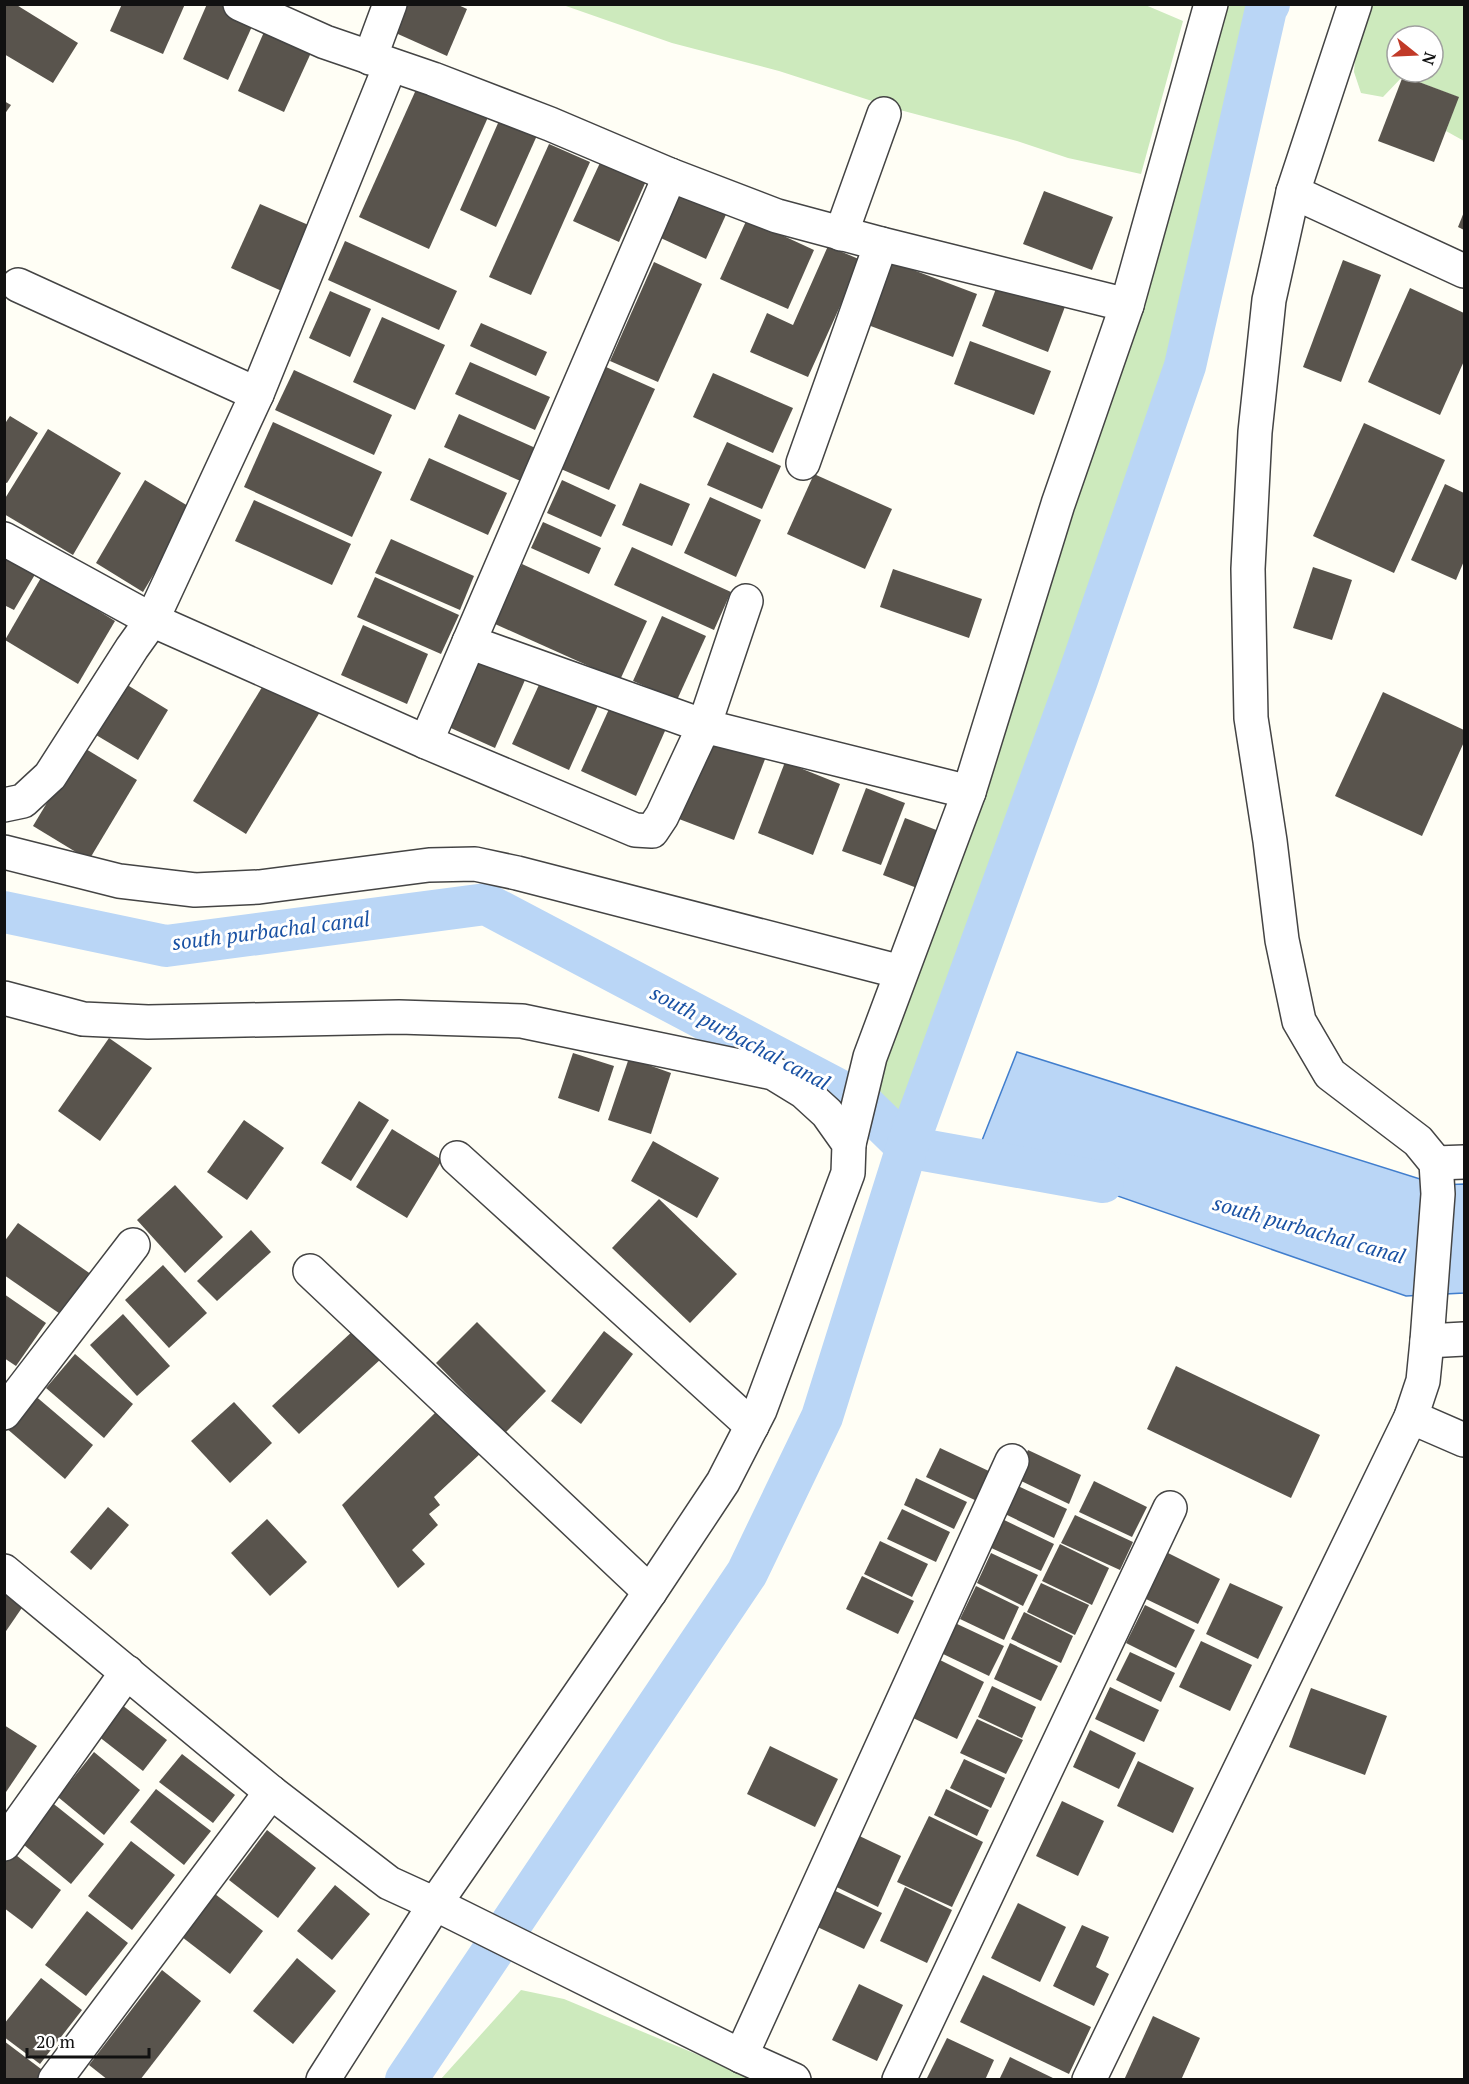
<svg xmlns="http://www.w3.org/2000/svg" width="1469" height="2084" font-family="'PT Serif',serif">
<rect width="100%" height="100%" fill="#fffef5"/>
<g fill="#cdeabd" fill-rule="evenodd">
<path d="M1143 4 1183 21 1141 174 1068 158 1017 141 900 110 779 71 672 43 563 5Z"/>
<path d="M1227 5H1269L1266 10 1185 366 1077 680 907 1147 873 1090 951 889 1079 472 1173 184Z"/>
<path d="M1364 5H1464V141L1446 131 1458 97 1403 76 1383 97 1361 93 1354 72 1358 16ZM1397 36H1433V72H1397Z"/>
<path d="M521 1990 564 1999 756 2079 440 2080Z"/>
</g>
<path fill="#bad6f6" stroke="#417ecd" stroke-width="1.5" d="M1017 1052 1439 1185 1464 1184V1293L1406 1296 979 1148Z"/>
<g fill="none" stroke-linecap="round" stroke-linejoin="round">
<g stroke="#bad6f6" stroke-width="42">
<path d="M4 912 166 946 486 904 860 1101 907 1147 1103 1182"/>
<path d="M406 2080 747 1573 822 1417 907 1147 1077 680 1185 366 1266 9 1269 4"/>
</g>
</g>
<g fill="#59544d">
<path d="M4 4H15L78 43 53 83 4 54Z"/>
<path d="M122 4H185L163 54 110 31Z"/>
<path d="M207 4H238L258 13 228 80 183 59Z"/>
<path d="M400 4H456L467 9 447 56 389 30Z"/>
<path d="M268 23 315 44 284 112 238 91Z"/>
<path d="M1403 76 1459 97 1434 162 1378 141Z"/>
<path d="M419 83 489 115 429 249 359 217Z"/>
<path d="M4 101 11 105 4 115Z"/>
<path d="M502 114 539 131 496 227 460 210Z"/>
<path d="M549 144 590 162 531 295 489 277Z"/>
<path d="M605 152 650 172 619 242 573 221Z"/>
<path d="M673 182 729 208 706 259 650 233Z"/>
<path d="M1044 191 1113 217 1092 270 1023 244Z"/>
<path d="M260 204 313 227 284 292 231 268Z"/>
<path d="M1464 212V230L1458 227Z"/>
<path d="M747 219 814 250 788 309 720 279Z"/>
<path d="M345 241 457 291 439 330 328 280Z"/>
<path d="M828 246 861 260 808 377 750 352 767 313 793 325Z"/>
<path d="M1343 260 1381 275 1341 382 1303 367Z"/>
<path d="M654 262 702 284 658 382 610 361Z"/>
<path d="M892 262 977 294 953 357 868 325Z"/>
<path d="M1000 278 1066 304 1048 352 982 326Z"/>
<path d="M1410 288 1464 313V361L1440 415 1368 382Z"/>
<path d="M330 291 371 309 350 357 309 338Z"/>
<path d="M382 317 445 345 415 410 353 382Z"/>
<path d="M481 323 547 352 536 376 470 346Z"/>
<path d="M970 341 1051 371 1034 415 954 384Z"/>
<path d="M470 362 550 397 535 430 455 394Z"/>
<path d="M606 367 655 389 609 490 561 469Z"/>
<path d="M294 370 392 415 374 455 275 410Z"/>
<path d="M713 373 793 408 773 453 693 417Z"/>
<path d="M459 414 540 450 525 483 444 447Z"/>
<path d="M10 416 38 433 7 483 4 482V425Z"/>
<path d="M273 422 382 472 352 537 244 487Z"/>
<path d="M1364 423 1445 460 1394 573 1313 536Z"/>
<path d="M48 429 121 473 73 555 4 514V500Z"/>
<path d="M727 442 781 466 762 509 707 485Z"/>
<path d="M429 458 507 493 488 535 410 500Z"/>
<path d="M814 474 892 509 865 569 787 534Z"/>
<path d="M145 480 193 509 143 592 96 563Z"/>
<path d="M562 480 616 505 601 537 547 513Z"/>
<path d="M640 483 690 504 672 546 622 525Z"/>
<path d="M1445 484 1464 493V561L1456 580 1411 560Z"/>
<path d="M710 497 761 520 736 577 684 553Z"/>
<path d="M254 500 351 544 332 585 235 541Z"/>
<path d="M543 522 601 548 589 574 531 548Z"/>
<path d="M391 539 474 576 460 610 375 573Z"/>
<path d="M4 545 40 566 14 610 4 605Z"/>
<path d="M632 547 731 592 714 630 614 585Z"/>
<path d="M522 564 647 621 620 680 495 624Z"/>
<path d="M1313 567 1352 580 1332 640 1293 628Z"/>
<path d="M893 569 982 599 969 638 880 607Z"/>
<path d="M42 576 115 621 78 684 5 640Z"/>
<path d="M375 577 459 615 441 654 357 617Z"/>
<path d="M662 616 706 636 677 700 633 681Z"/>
<path d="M363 625 428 654 407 704 341 675Z"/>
<path d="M476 647 529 671 495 748 442 724Z"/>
<path d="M270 674 323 707 246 834 193 801Z"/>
<path d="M543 676 600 701 569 770 512 744Z"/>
<path d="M116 678 168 710 138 760 86 729Z"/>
<path d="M1383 692 1464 730V742L1422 836 1335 796Z"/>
<path d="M614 698 669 722 636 796 581 771Z"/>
<path d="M712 733 767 754 734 840 679 819Z"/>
<path d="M81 746 137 780 89 860 33 826Z"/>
<path d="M785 762 840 784 813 855 758 833Z"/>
<path d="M866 788 905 803 881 865 842 851Z"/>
<path d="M905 818 939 831 917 888 883 875Z"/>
<path d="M109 1038 152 1068 100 1141 58 1111Z"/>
<path d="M573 1053 614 1066 599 1112 558 1098Z"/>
<path d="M629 1058 671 1073 651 1134 608 1120Z"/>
<path d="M359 1101 389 1120 351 1181 321 1163Z"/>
<path d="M244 1120 284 1148 247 1200 207 1172Z"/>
<path d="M392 1129 442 1160 407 1218 356 1187Z"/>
<path d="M653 1141 719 1178 697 1218 631 1181Z"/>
<path d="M175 1185 223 1237 185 1273 137 1220Z"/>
<path d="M659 1199 737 1274 690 1323 612 1248Z"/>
<path d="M18 1223 95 1277 66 1318 4 1275V1242Z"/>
<path d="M251 1230 271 1252 217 1301 197 1281Z"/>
<path d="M163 1265 207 1313 169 1348 125 1300Z"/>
<path d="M4 1294 46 1323 16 1366 4 1358Z"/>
<path d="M123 1314 170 1366 137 1396 90 1345Z"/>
<path d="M477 1322 546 1391 505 1433 436 1363Z"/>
<path d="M355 1329 382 1358 299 1434 272 1406Z"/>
<path d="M604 1331 633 1354 581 1424 551 1401Z"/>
<path d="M75 1354 133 1404 104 1438 46 1388Z"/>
<path d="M1176 1366 1320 1435 1291 1498 1147 1429Z"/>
<path d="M33 1394 93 1445 65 1479 5 1427Z"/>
<path d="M234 1402 272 1443 230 1483 191 1441Z"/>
<path d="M440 1408 481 1453 434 1497 440 1505 429 1514 438 1525 412 1550 425 1564 398 1588 342 1505Z"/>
<path d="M940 1448 993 1473 979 1502 926 1477Z"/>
<path d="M1028 1450 1081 1475 1069 1504 1015 1478Z"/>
<path d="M916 1478 967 1502 954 1529 904 1505Z"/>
<path d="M1094 1481 1147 1507 1132 1537 1079 1512Z"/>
<path d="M1018 1486 1067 1509 1054 1538 1005 1514Z"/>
<path d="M108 1507 129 1525 91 1570 70 1552Z"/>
<path d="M902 1509 950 1532 936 1562 887 1539Z"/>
<path d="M1075 1515 1133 1542 1120 1570 1061 1543Z"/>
<path d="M1000 1518 1054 1544 1041 1571 987 1546Z"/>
<path d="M267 1519 307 1562 270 1596 231 1553Z"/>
<path d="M880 1541 928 1564 912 1597 864 1574Z"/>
<path d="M1060 1544 1109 1568 1092 1605 1042 1581Z"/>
<path d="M991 1553 1038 1575 1023 1606 977 1583Z"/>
<path d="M1168 1553 1220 1579 1198 1624 1146 1599Z"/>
<path d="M862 1576 914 1601 898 1634 846 1609Z"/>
<path d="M1041 1583 1089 1605 1075 1635 1027 1612Z"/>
<path d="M1230 1583 1283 1607 1258 1659 1206 1634Z"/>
<path d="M4 1584 28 1599 4 1634Z"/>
<path d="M976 1586 1019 1607 1004 1640 960 1619Z"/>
<path d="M1145 1605 1195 1630 1176 1668 1126 1643Z"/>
<path d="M1024 1612 1073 1636 1061 1663 1011 1639Z"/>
<path d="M955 1623 1004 1646 989 1676 941 1653Z"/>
<path d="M1201 1641 1252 1665 1230 1711 1179 1687Z"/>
<path d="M1010 1643 1058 1666 1041 1701 994 1679Z"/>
<path d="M1130 1652 1175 1673 1161 1702 1116 1680Z"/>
<path d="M938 1659 984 1682 957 1739 911 1717Z"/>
<path d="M992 1686 1036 1707 1022 1738 978 1717Z"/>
<path d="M1110 1687 1159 1710 1144 1742 1095 1719Z"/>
<path d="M1311 1688 1387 1716 1365 1775 1289 1747Z"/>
<path d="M113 1698 167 1740 143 1771 89 1729Z"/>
<path d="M977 1719 1023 1740 1006 1774 960 1753Z"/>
<path d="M4 1725 37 1746 4 1795Z"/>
<path d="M1090 1730 1136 1753 1119 1789 1073 1767Z"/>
<path d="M770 1746 838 1779 815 1827 747 1794Z"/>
<path d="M94 1752 140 1790 104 1835 58 1797Z"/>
<path d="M182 1754 235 1795 213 1823 159 1782Z"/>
<path d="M964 1759 1005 1778 991 1808 950 1788Z"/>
<path d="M1138 1761 1194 1788 1173 1833 1117 1806Z"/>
<path d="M156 1789 211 1831 184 1865 130 1822Z"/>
<path d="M946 1789 989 1810 977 1836 934 1815Z"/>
<path d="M50 1801 104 1844 71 1884 18 1840Z"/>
<path d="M1062 1801 1104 1821 1078 1876 1036 1856Z"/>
<path d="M929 1816 983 1842 952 1907 897 1882Z"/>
<path d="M845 1829 901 1856 878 1907 822 1880Z"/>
<path d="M267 1830 316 1868 278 1918 229 1880Z"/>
<path d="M131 1841 175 1875 132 1930 88 1896Z"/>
<path d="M12 1852 61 1890 32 1929 4 1908V1861Z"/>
<path d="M335 1885 370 1914 332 1960 297 1931Z"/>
<path d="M827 1887 882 1913 864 1949 809 1923Z"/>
<path d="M905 1887 952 1910 927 1963 880 1941Z"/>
<path d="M215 1894 263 1931 230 1974 182 1937Z"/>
<path d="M1018 1903 1066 1927 1040 1982 991 1958Z"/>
<path d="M87 1911 128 1943 86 1996 45 1965Z"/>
<path d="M1082 1925 1109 1937 1096 1967 1109 1974 1094 2006 1053 1986Z"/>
<path d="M297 1958 336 1991 293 2044 253 2011Z"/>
<path d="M162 1970 201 2001 140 2080H108L89 2065Z"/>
<path d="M983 1975 1091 2027 1069 2074 960 2022Z"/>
<path d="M41 1978 82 2010 40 2064 4 2037V2024Z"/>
<path d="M859 1984 903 2005 877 2061 832 2040Z"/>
<path d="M1153 2016 1200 2038 1181 2080H1124Z"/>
<path d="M947 2038 994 2060 985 2080H926Z"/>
<path d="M4 2041 45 2072 39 2080H4Z"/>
<path d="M1010 2057 1057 2080H999Z"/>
</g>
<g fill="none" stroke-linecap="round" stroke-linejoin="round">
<g stroke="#444" stroke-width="36">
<g id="minor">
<path d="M240 4 325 42 433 79 550 124 670 175 777 216 881 244 1127 305"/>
<path d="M370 58 390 4"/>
<path d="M670 175 426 742 635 830 652 831 662 816 704 726 969 792"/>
<path d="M1293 192 1464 271"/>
<path d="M841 234 884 114"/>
<path d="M18 285 257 394"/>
<path d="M803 463 881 244"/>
<path d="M4 539 152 620 426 742"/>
<path d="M469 642 704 726 746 601"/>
<path d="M4 805 23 801 50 776 132 648 152 620 257 394 390 66"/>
<path d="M4 852 119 881 195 890 259 887 429 865 475 864 517 873 901 972"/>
<path d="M4 998 83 1019 148 1022 399 1017 522 1021 773 1073 804 1092 827 1113 849 1144 848 1173 760 1410 723 1482 650 1592 435 1904 323 2080"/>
<path d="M849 1144 870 1057 969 792 1058 504 1127 305 1211 4"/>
<path d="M457 1158 752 1426"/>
<path d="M1436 1163 1464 1162"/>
<path d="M310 1271 650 1592"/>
<path d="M1427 1341 1464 1339"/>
<path d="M4 1413 133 1245"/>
<path d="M1411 1417 1464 1440"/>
<path d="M4 1571 271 1792 389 1883 435 1904 741 2056 794 2080"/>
<path d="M4 1844 127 1672"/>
<path d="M741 2056 1012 1461"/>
<path d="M55 2080 271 1792"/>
<path d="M899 2080 1170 1508"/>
<path d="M1089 2080 1411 1417 1423 1381 1427 1341 1438 1194 1436 1163 1418 1141 1330 1074 1299 1021 1282 940 1270 841 1251 718 1248 569 1255 432 1269 300 1293 192 1355 4"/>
</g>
</g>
<use href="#minor" stroke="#fff" stroke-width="33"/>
</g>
<g text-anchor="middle" stroke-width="6" stroke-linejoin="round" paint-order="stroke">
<g font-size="21" font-style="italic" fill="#1951a3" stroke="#fff">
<text transform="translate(271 931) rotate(-7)" y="7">south purbachal canal</text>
<text transform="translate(740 1038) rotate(28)" y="7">south purbachal canal</text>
<text transform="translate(1309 1230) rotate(16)" y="7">south purbachal canal</text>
</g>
</g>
<rect width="1469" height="2084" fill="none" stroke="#111111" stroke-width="12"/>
<g transform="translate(1415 54) rotate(108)"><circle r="28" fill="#ffffff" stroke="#a0a0a0" stroke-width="1.5"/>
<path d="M0-4.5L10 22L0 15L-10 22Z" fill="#c13a28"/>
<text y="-9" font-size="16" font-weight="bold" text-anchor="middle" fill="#111111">N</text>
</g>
<path d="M27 2048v9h122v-9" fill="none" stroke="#111111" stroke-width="3"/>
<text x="36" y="2048" font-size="18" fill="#111111" stroke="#ffffff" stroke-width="4.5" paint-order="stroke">20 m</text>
</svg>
